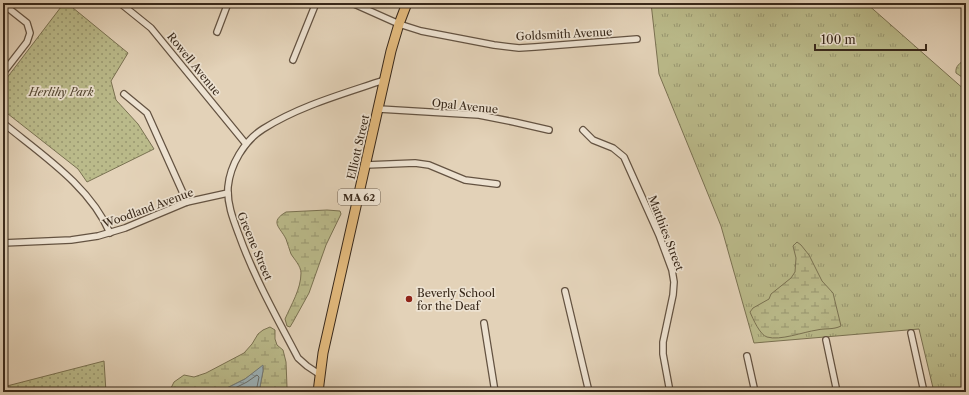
<svg xmlns="http://www.w3.org/2000/svg" width="969" height="395" font-family="'Libre Caslon Text',serif">
<defs>
<pattern id="grass-tufts" width="24" height="20" patternUnits="userSpaceOnUse"><rect width="24" height="20" fill="#baba8a"/><path d="M3 7l-1-3M5 7V3M7 7l1-3M15 17l-1-3M17 17v-4M19 17l1-3" fill="none" stroke="#989770"/></pattern>
<pattern id="wetland-marsh" width="20" height="14" patternUnits="userSpaceOnUse"><rect width="20" height="14" fill="#baba8a"/><path d="M1 5h8M5 5V1M11 12h8M15 12V8" fill="none" stroke="#989770"/></pattern>
<pattern id="park-dots" width="8" height="8" patternUnits="userSpaceOnUse"><rect width="8" height="8" fill="#baba8a"/><path d="M2 2h.1M6 6h.1" fill="none" stroke="#989770" stroke-width="1.8" stroke-linecap="round"/></pattern>
<pattern id="water-ripples" width="26" height="14" patternUnits="userSpaceOnUse"><rect width="26" height="14" fill="#9cb4bb"/><path d="M2 4q2-2 4 0t4 0M15 11q2-2 4 0t4 0" fill="none" stroke="#809297"/></pattern>
</defs>
<rect width="100%" height="100%" fill="#e3d2b8"/>
<filter id="stains"><feTurbulence type="fractalNoise" baseFrequency=".005" numOctaves="4"/><feColorMatrix values="0 0 0 0 .2 0 0 0 0 .09 0 0 0 0 .02 0 0 0 .5 -.17"/></filter>
<radialGradient id="worn" r=".72"><stop offset=".6" stop-color="#630" stop-opacity="0"/><stop offset="1" stop-color="#630" stop-opacity=".3"/></radialGradient>
<path fill="url(#grass-tufts)" stroke="#7a7252" d="M651 3H866L966 91V392H934L919 329 754 343 721 226 659 74Z"/>
<g fill="url(#wetland-marsh)" stroke="#7a7252">
<path d="M966 59V77H962L956 73C955 66 960 63 966 59Z"/>
<path d="M327 210 340 211 341 214 326 245 309 293 293 322 290 327 287 326 285 319C291 305 301 289 301 273 301 266 294 259 291 254 289 249 288 244 286 239 280 227 269 222 286 212Z"/>
<path d="M797 242 801 245 809 255 822 281 833 293 841 326C833 330 825 328 817 330 803 332 780 341 767 337 760 335 753 319 750 312L753 308 769 299 771 294 791 278 795 272 796 258 793 246Z"/>
<path d="M270 327 275 330V339L277 345 283 350 286 362 287 387 283 392H259L263 371V366L245 379 219 392H169L174 382 184 375 194 377 206 373 244 353 252 344 258 334 263 330Z"/>
</g>
<g fill="url(#park-dots)" stroke="#7a7252">
<path d="M64 3H67L128 53 111 81 116 100 138 124 154 149 87 182 78 169 3 110V83Z"/>
<path d="M104 361 106 392H3V387Z"/>
</g>
<path fill="url(#water-ripples)" stroke="#747c7b" d="M263 365V371L259 392H219L245 379Z"/>
<g fill="none" stroke-linecap="round" stroke-linejoin="round">
<path stroke="#6a6e6b" stroke-width="1" d="M227 392 247 382 257 375 259 377 256 392"/>
<g stroke="#645342" stroke-width="8">
<g id="minor">
<path d="M120 3 151 28 246 144"/>
<path d="M352 3 399 24 421 31 494 45 519 48 535 47 637 39"/>
<path d="M3 4 27 23 30 33 27 42 3 73"/>
<path d="M217 32 228 3"/>
<path d="M293 60 316 3"/>
<path d="M124 94 147 113 187 202"/>
<path d="M379 109 479 115 514 122 549 130"/>
<path d="M3 123C42 155 90 186 110 233"/>
<path d="M583 130 593 140 613 148 624 157 659 235 672 270 674 282 673 295 663 342V354L670 392"/>
<path d="M366 165 415 163 429 165 465 180 497 184"/>
<path d="M3 243 71 240 98 236 125 228 187 202 228 193"/>
<path d="M565 291 589 392"/>
<path d="M484 323 495 392"/>
<path d="M911 333 924 392"/>
<path d="M826 340 837 392"/>
<path d="M747 356 755 392"/>
<path d="M319 374 307 366 298 358C277 318 254 277 239 235 233 219 227 204 228 187 230 165 244 141 263 129 299 106 343 94 384 80"/>
</g>
</g>
<g stroke="#39291b" stroke-width="11">
<path id="primary" d="M318 392 323 353 391 51 399 24 407 3"/>
</g>
<use href="#minor" stroke="#ede2d1" stroke-width="5.5"/>
<use href="#primary" stroke="#e2b97c" stroke-width="9"/>
</g>
<circle fill="#8f2418" stroke="#ede2d1" stroke-width="1.5" cx="409" cy="299" r="4"/>
<g text-anchor="middle" stroke-width="3.5" stroke-linejoin="round" paint-order="stroke">
<rect fill="#ede2d1" stroke="#6f6052" stroke-width="1" x="338" y="189" width="42" height="16" rx="3"/>
<g font-size="10" font-weight="bold" fill="#39291b">
<text x="359" y="201">MA 62</text>
</g>
<g font-size="11" fill="#39291b" stroke="#ede2d1">
<text transform="translate(564 34) rotate(-3)" y="4">Goldsmith Avenue</text>
<text transform="translate(194 64) rotate(51)" y="4">Rowell Avenue</text>
<text transform="translate(465 106) rotate(6)" y="4">Opal Avenue</text>
<text transform="translate(358 147) rotate(-77)" y="4">Elliott Street</text>
<text transform="translate(148 208) rotate(-20)" y="4">Woodland Avenue</text>
<text transform="translate(666 233) rotate(69)" y="4">Matthies Street</text>
<text transform="translate(255 246) rotate(67)" y="4">Greene Street</text>
</g>
<g font-size="11" font-style="italic" fill="#534631" stroke="#ede2d1">
<text x="61" y="96">Herlihy Park</text>
</g>
<g font-size="11" fill="#39291b" stroke="#ede2d1" text-anchor="start">
<text x="417" y="297">Beverly School<tspan x="417" dy="13">for the Deaf</tspan></text>
</g>
</g>
<rect width="969" height="395" fill="none" stroke="#e3d2b8" stroke-width="16"/>
<rect x="4" y="4" width="961" height="387" fill="none" stroke="#39291b" stroke-width="2"/>
<rect x="8" y="8" width="953" height="379" fill="none" stroke="#39291b"/>
<path d="M815 44v6h111v-6" fill="none" stroke="#39291b" stroke-width="2"/>
<text x="821" y="44" font-size="12" fill="#39291b" stroke="#ede2d1" stroke-width="3" paint-order="stroke">100 m</text>
<rect width="100%" height="100%" filter="url(#stains)"/>
<rect width="100%" height="100%" fill="url(#worn)"/>
</svg>
